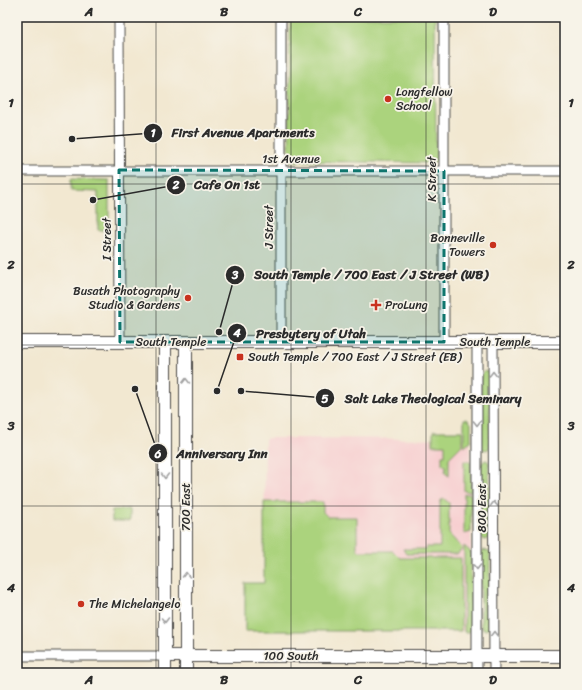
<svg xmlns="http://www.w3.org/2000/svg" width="582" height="690" font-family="Sriracha,sans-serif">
<rect width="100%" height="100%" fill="#f7f3e8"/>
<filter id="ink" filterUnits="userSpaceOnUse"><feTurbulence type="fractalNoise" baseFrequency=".025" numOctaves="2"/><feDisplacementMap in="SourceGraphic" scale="8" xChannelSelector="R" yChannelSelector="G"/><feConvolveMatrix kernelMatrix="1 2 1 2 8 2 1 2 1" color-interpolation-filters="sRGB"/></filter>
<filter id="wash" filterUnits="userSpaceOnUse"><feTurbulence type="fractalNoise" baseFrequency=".012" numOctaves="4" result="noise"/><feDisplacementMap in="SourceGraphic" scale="16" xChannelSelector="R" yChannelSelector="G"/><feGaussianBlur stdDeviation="0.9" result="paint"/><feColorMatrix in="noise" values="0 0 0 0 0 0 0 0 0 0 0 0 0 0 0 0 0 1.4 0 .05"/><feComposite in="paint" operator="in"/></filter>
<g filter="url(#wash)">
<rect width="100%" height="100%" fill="#f2e8d1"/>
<path fill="#f7cfd0" d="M269 438 470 439 472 626 461 631H245V583H264L265 439Z"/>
<g fill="#abd37d" stroke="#6b7f54">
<path d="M290 17H435L436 161 434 163 289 161Z"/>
<path d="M71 179 109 180V230H98V192L71 191Z"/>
<path d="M485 371 490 373V448L486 450 482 449 481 447V374Z"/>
<path d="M464 419H467L471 423V441L464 446Z"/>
<path d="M433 431H462V445L449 458V476L445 473 446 466 442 464V455H445V445H433Z"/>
<path d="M486 460 489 462 490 537 485 540 482 538 481 535V464L484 461Z"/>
<path d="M464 461 471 462V492L464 491Z"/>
<path d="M464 494H471V532L464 534Z"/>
<path d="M443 498 449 503V534L462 548 461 551 459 552 458 554H406L403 549H426V547H440V502Z"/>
<path d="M264 502H323V512L328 517H357V548L359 551H393L400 558H461V631H245V583H264Z"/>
<path d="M130 509V521H112V510Z"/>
<path d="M464 546 471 552V631L469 632H464Z"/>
<path d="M483 550 490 552 489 628 486 630 482 628 481 626V554Z"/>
</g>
</g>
<g filter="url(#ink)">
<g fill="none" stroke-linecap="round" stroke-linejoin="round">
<g stroke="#494744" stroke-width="11">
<g id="minor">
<path d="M119 17 120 342"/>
<path d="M444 17V342"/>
<path d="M17 171H565"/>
<path d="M281 342V17"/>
<path d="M477 342V673"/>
<path d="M493 342 494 673"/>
<path d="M17 656H165"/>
</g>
</g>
<g stroke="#494744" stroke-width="14">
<g id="major">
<path d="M17 342H565"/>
<path d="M165 342V673"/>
<path d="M165 656H565"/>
<path d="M186 673V342"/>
</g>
</g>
<use href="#minor" stroke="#fff" stroke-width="9"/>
<use href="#major" stroke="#fff" stroke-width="12"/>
</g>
<defs><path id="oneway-chevron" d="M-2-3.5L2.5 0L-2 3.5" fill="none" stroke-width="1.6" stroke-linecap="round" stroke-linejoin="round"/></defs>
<g stroke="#a0a0a0">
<use href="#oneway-chevron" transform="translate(493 374) rotate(-90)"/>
<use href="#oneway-chevron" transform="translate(186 381) rotate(-90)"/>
<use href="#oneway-chevron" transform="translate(477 423) rotate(90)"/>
<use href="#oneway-chevron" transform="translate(165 476) rotate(90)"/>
<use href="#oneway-chevron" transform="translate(494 504) rotate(-90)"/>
<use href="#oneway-chevron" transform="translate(477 567) rotate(90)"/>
<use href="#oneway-chevron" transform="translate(186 575) rotate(-90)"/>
<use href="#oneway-chevron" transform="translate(165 620) rotate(90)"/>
<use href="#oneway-chevron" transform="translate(494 634) rotate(-90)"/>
</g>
</g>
<path fill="#0f766e" fill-opacity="0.2" stroke="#0f766e" stroke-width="3" stroke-dasharray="8 5" stroke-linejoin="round" d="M119 170 444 171V342H120Z"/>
<path fill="none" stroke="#2b2b2b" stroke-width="1" stroke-opacity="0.55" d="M156 17V673M291 17V673M426 17V673M17 184H565M17 345H565M17 506H565"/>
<g fill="#c8321e" stroke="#f7f3e8" stroke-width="1.5">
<circle cx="388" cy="99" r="4"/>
<circle cx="493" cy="245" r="4"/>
<circle cx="188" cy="298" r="4"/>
<path d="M374 299h4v4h4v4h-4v4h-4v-4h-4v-4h4z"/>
<rect x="236" y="353" width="8" height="8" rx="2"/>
<circle cx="81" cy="604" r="4"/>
</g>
<g text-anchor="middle" stroke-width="3.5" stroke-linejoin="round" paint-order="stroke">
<g font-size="12" fill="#2b2b2b" stroke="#f7f3e8" text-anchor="start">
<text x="396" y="96">Longfellow<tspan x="396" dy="14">School</tspan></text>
<text x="485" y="242" text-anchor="end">Bonneville<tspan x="485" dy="14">Towers</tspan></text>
<text x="180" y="295" text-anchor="end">Busath Photography<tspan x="180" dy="14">Studio &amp; Gardens</tspan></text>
<text x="385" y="309">ProLung</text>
<text x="248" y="361">South Temple / 700 East / J Street (EB)</text>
<text x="89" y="608">The Michelangelo</text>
</g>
<g font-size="12" fill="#2b2b2b" stroke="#f7f3e8">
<text x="291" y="163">1st Avenue</text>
<text transform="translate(432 179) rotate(-90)" y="4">K Street</text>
<text transform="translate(269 227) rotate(-90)" y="4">J Street</text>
<text transform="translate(107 239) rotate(-90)" y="4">I Street</text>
<text x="171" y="346">South Temple</text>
<text x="495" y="346">South Temple</text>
<text transform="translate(186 507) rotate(-90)" y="4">700 East</text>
<text transform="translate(482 508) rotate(-90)" y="4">800 East</text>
<text x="291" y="660">100 South</text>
</g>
</g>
<path fill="none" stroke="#2b2b2b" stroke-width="1.5" d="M72 139L153 133M93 200L176 185M219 332L235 275M217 391L237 333M241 391L325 398M135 389L158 453"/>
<g fill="#2b2b2b" stroke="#f7f3e8" stroke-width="1.5">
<circle cx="72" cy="139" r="4"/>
<circle cx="93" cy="200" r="4"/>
<circle cx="219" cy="332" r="4"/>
<circle cx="217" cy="391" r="4"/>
<circle cx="241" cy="391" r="4"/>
<circle cx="135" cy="389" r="4"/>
<circle cx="153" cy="133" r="10"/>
<circle cx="176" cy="185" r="10"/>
<circle cx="235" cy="275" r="10"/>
<circle cx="237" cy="333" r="10"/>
<circle cx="325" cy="398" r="10"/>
<circle cx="158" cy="453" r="10"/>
</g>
<g font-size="12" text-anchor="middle" font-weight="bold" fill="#fff">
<text x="153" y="137">1</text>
<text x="176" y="189">2</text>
<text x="235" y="279">3</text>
<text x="237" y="337">4</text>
<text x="325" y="403">5</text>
<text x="158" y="458">6</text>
</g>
<g font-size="13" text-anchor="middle" font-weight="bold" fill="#2b2b2b" stroke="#f7f3e8" stroke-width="3.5" stroke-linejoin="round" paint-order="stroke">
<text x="243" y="137">First Avenue Apartments</text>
<text x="227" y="189">Cafe On 1st</text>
<text x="371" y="279">South Temple / 700 East / J Street (WB)</text>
<text x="311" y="338">Presbytery of Utah</text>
<text x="433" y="403">Salt Lake Theological Seminary</text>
<text x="222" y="458">Anniversary Inn</text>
</g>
<rect width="582" height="690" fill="none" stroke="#f7f3e8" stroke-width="44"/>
<rect x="22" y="22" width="538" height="646" fill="none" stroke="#2b2b2b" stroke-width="1.5"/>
<g font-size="13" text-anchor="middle" font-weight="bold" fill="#2b2b2b">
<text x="89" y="16">A</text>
<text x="224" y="16">B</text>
<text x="358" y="16">C</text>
<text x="493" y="16">D</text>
<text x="11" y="107">1</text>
<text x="571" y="107">1</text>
<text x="11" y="269">2</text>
<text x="571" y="269">2</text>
<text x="11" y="430">3</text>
<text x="571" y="430">3</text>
<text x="11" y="592">4</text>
<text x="571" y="592">4</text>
<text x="89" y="684">A</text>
<text x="224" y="684">B</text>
<text x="358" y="684">C</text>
<text x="493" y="684">D</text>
</g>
</svg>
